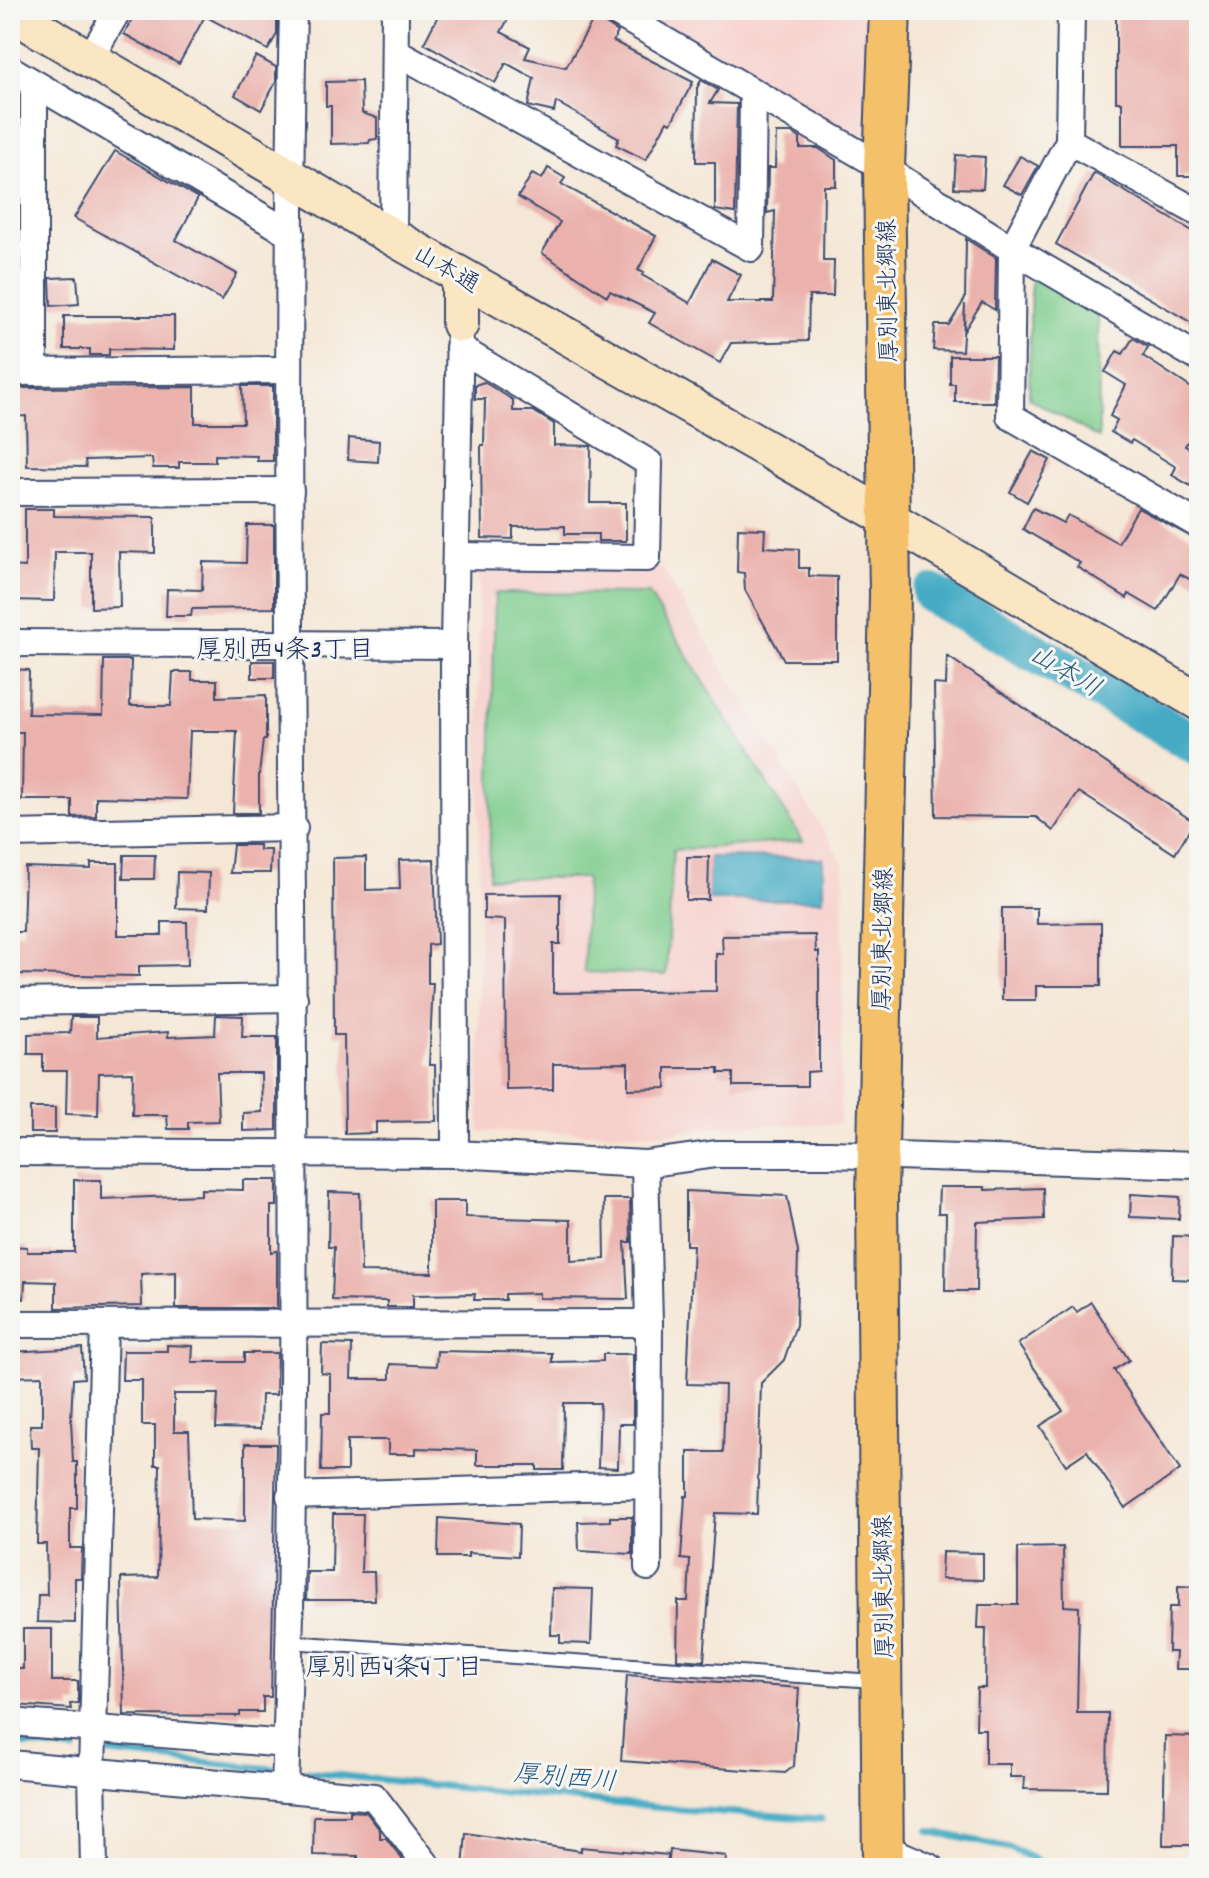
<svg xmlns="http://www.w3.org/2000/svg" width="1209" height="1878" font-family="Dekko,'Klee One',sans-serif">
<rect width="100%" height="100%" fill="#f6f6f2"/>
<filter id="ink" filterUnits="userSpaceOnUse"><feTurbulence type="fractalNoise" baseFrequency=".0125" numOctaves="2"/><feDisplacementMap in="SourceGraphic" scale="16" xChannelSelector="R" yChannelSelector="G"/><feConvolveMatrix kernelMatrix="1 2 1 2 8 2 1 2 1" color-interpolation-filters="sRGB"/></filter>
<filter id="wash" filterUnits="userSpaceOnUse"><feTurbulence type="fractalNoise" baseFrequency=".006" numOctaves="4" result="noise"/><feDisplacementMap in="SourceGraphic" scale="32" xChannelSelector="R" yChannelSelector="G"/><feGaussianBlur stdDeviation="1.8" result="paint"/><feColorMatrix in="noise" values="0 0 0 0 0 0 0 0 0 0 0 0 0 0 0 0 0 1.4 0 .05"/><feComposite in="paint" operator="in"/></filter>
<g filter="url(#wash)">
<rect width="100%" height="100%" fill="#f5e7d6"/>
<g fill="#f7d0cc">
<path d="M612 10H890L884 168Z"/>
<path d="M662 568 844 864 840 1124 722 1126 663 1134 479 1131V569Z"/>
</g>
<g fill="#7dcc8c" stroke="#4c7e75" stroke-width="2">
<path d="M1031 269 1098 306 1099 438 1029 398Z"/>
<path d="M495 593 649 594 803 841 673 850 666 975 584 972 586 878H489Z"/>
</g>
<path fill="#44abc4" stroke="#306d91" stroke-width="2" d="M709 857 823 858V900H708Z"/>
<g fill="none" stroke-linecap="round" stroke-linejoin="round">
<g stroke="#44abc4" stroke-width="7">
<path d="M10 1743 75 1750"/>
<path d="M110 1753 273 1769"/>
<path d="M305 1772 651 1807 821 1819"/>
<path d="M929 1831 1010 1848 1052 1868"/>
</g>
<path stroke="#44abc4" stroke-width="40" d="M932 594 1199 746"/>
</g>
<g id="blocks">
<g fill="#ebb2ad">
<path d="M137 10H262L277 18V34L268 50 205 16 179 64 124 34Z"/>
<path d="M441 10H513L501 32 530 47 525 58 566 67 595 17 618 32 613 41 693 82 671 123 667 121 646 160 616 145 619 138 556 102 554 112 528 106 534 78 506 63 495 83 424 43Z"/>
<path d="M1116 10H1199V176H1178V146H1122V102H1116Z"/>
<path d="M256 56 276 67V82L261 110 235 95Z"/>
<path d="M701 80 718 90 710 103 737 104 735 213 715 210V162H696L697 88Z"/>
<path d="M361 81 362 113 377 118V139L370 140 369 143 331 144V106H326V82Z"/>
<path d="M776 133H792L800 138V148H818L836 160V186H824L823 261H834L833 296H809L808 341 731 343 720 363 649 323 655 313 610 291 607 296 542 253 560 222 518 197 532 174 542 179 548 168 565 178 561 184 656 236 638 270 644 273 642 275 690 303 712 259 741 275 727 302H773L775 211 767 213 768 168H775Z"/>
<path d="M115 151 198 198 176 240 237 274 222 300 74 218Z"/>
<path d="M956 155 985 157 983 189 954 188Z"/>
<path d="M1020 156 1038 166 1022 195 1003 185Z"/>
<path d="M1094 173 1199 235V327L1056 244Z"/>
<path d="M966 239 996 258 995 310 982 302 964 331 965 304 962 351 933 350 935 325H949L965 299Z"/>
<path d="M77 277 79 304 51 306 50 278Z"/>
<path d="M64 316H174V350L109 349V355H90V349H64Z"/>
<path d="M1133 338 1148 347 1143 356 1199 393V424L1185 446 1199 454V471L1191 486 1172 475 1176 467 1132 440 1130 443 1111 432 1117 420 1110 416 1126 385 1105 372 1117 351 1123 354Z"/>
<path d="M950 356H995L994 402H955V384H950Z"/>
<path d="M484 382 513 400V411H533L554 424V445L591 446 590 503H626V541H598V534H565V526L513 527V539L482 538 481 445H484L485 399H475V385Z"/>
<path d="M242 386H273V461H257V456L215 455V462H179V468H153L152 458 85 460 86 467 27 466 26 416 10 417V388L195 387V423H243Z"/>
<path d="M349 438 379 441 378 462 348 460Z"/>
<path d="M1033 451 1050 460 1027 502 1010 492Z"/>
<path d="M1033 508 1063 523 1068 515 1118 543 1138 508 1199 541V584L1180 574 1158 611 1129 594 1127 598 1077 567 1080 563 1023 529Z"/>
<path d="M25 509H54V516L155 517V553L119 552 120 607 91 608V552H55L54 601 10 600V566L25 567Z"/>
<path d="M247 525H274V608L192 609 191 616H166L167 589 202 590 203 562 246 563Z"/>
<path d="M738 528 765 529 764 547 799 549V568H809V576L837 577V660H784L745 590 744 573 737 572Z"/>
<path d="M947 656 1194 822 1175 854 1079 792 1053 831 1036 817 936 816 934 684 946 685Z"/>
<path d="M104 660H131L130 706H171L173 672H192V680H217V697L266 695V740H263L259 775V813H233L237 731H190L187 799 96 797V816L72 817V800H22L23 732H10V669L29 670 28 714 103 715Z"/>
<rect x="252" y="661" width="22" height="17"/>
<path d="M233 845H259V850H271L270 873H230Z"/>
<path d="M124 855H155L154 879H123Z"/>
<path d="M366 857V890L400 889 399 860 434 859 437 944 428 945V983H433L429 1065H435L436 1121 376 1122V1133L345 1134 344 1035H334L333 858Z"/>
<path d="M687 857H709L708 900H686Z"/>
<path d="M91 863H118V935H162V922H187L188 965 139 966V976L10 974V932H23L25 867 91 869Z"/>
<path d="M177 872 209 873 208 909 176 908Z"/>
<path d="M560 894V944H553V993L716 991V954H723L722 936 815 935 816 952H819V1071L807 1072V1086H733V1073H719V1068H666V1088L628 1089V1063L553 1064V1089L506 1090 505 920 484 919V895Z"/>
<path d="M1002 908H1037V924L1101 923V986H1036V1000H1002Z"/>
<path d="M216 1015 243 1016 242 1037H277V1130L243 1131V1113L262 1112 261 1073H217L219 1121 188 1122V1129H168L167 1115H132L133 1072 99 1073 98 1115 66 1114 67 1071H43V1054H28V1034L70 1033 71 1017H97V1037L168 1032V1037L215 1035Z"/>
<rect x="30" y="1108" width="25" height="25"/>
<path d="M74 1180H101V1199L201 1195V1189L243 1190V1180H277V1206H271V1252L277 1251V1308H176V1272L141 1274 142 1306 56 1308V1282L25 1281 24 1299 10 1298V1246L27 1247V1252H74Z"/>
<path d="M939 1187H985V1190L1043 1188 1044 1219 977 1222 976 1291H945L946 1213H938Z"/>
<path d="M686 1191 787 1196 798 1252 796 1325 784 1360 761 1383 757 1514 715 1513 704 1661 677 1659 678 1601H688L690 1560 681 1559 685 1496H688V1452H723L725 1385 687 1384 693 1245H686Z"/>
<path d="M329 1192 360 1193 361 1272 432 1273V1201H465V1217L571 1220V1261L605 1259 604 1199H630L631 1242H625L628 1299 539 1298V1293L505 1294V1300H474L475 1294 413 1295V1307H387V1301L332 1300 334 1247H328Z"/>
<path d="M1131 1194 1180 1197 1179 1219 1130 1217Z"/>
<path d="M1173 1236 1199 1237V1280L1172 1279Z"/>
<path d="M1091 1302 1129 1360 1114 1370 1180 1470 1125 1508 1087 1451 1066 1465 1040 1426 1063 1411 1018 1344 1073 1307 1077 1312Z"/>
<path d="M322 1344 352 1345 351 1379H390V1364L436 1366 437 1351 552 1353V1362L603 1361V1354H633V1424H619L618 1468 598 1467 600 1403H564L563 1470H537V1465H477V1450L416 1448V1454H388V1440H347V1471H321L322 1413H330V1374L321 1373Z"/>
<path d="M167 1345 193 1346 192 1362H244V1353H277L276 1395H261L260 1429 216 1428 218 1394H174V1431H189L192 1519 245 1521V1444H276L271 1697H263V1712H240V1716L124 1715 121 1578 158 1577 160 1465H155V1425H142V1380H122L123 1351H167Z"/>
<path d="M82 1348 84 1378 73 1379 71 1419 73 1462H77V1508H70V1548H82L81 1578H75V1623L37 1622 38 1595H47L46 1544H37L39 1448H31L30 1425H42V1376L10 1377V1352Z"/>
<path d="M333 1514H363L361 1572H374L375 1600H306L307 1572H332Z"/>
<path d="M610 1517H632V1554L579 1551 578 1522 610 1521Z"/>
<path d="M439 1518 519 1524 518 1556 468 1553V1557H438Z"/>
<path d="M1063 1547 1064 1606 1079 1607 1077 1713H1108L1107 1790 1024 1789 1025 1777H1010V1764H985V1729H976L977 1688H985L986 1628H978L979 1605H1018V1548Z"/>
<path d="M942 1552 983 1553V1580L941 1579Z"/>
<path d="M1178 1586 1199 1587V1669H1175L1176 1652H1168L1169 1607H1178Z"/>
<path d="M552 1588 593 1589 591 1644 560 1643V1635H551Z"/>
<path d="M23 1629H52V1681H78V1703L70 1704 71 1709 16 1705V1669H23Z"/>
<path d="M627 1675 799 1688 794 1766 785 1773 621 1761Z"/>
<path d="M1165 1736 1199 1737V1845H1163Z"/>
<path d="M350 1811 366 1812 380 1830V1838H386L402 1859V1868H358V1856L313 1855 314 1816H350Z"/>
<path d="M466 1833 581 1851V1847L668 1855 667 1868H463Z"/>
<path d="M670 1850 726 1856 725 1868H668Z"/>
</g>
</g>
</g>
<g filter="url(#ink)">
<use href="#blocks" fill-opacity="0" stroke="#3c4b70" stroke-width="2"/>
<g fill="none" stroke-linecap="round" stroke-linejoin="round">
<g stroke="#3c4b70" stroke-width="16">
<path id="lane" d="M288 1642 875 1681"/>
</g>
<g stroke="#3c4b70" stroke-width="30">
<g id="street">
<path d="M612 10 884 168 1012 249 1199 358"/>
<path d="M1071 10 1069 141 1012 249 1010 416 1199 525"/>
<path d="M395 51 751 248 753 92"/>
<path d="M90 58 118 10"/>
<path d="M10 69 291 234"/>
<path d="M1069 141 1199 213"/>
<path d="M393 237 395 10"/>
<path d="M10 372 289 370"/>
<path d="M34 372V84"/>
<path d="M10 492 290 491"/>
<path d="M456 556 647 558 649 463 459 348"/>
<path d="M10 643 454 645"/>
<path d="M10 834 294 828"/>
<path d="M10 1002 294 998"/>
<path d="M10 1152 455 1154 645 1164 716 1154H829L1199 1165"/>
<path d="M455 1154 454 645 460 324"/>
<path d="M645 1164 649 1323 648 1567"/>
<path d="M10 1324 649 1323"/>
<path d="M290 1496 649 1485"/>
<path d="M10 1722 287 1744"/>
<path d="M10 1764 374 1797 429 1868"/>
<path d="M285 1789C306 1196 280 603 293 10"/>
<path d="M883 1847 931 1868"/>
<path d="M94 1868 92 1772 104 1324"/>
</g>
</g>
<g stroke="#3c4b70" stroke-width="40">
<g id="secondary">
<path d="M10 12 375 227 888 518 1199 702"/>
<path d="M460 324V276"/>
</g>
</g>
<g stroke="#3c4b70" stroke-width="44">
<path id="primary" d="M883 1868 877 1198 890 595 884 168 890 10"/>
</g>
<use href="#lane" stroke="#fff" stroke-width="12"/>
<use href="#street" stroke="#fff" stroke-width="26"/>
<use href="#secondary" stroke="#fbe6c3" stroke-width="36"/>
<use href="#primary" stroke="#f4c16a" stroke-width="40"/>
</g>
</g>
<g text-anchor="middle" stroke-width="6" stroke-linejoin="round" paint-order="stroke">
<g font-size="24" fill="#1b2f5e" stroke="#f6f6f2">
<text transform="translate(447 268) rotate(30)" y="8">山本通</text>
<text transform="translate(887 291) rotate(-91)" y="8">厚別東北郷線</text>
<text transform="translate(882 939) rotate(-89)" y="8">厚別東北郷線</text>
<text transform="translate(883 1587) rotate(-91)" y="8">厚別東北郷線</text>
</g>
<g font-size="26" fill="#1b2f5e" stroke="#f6f6f2">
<text x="285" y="657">厚別西4条3丁目</text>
<text x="394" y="1675">厚別西4条4丁目</text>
</g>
<g font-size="26" font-style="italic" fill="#295a82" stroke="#f6f6f2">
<text transform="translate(1066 670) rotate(30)" y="9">山本川</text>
<text transform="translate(565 1776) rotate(5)" y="9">厚別西川</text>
</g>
</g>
<rect width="1209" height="1878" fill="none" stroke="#f6f6f2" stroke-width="40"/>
</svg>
